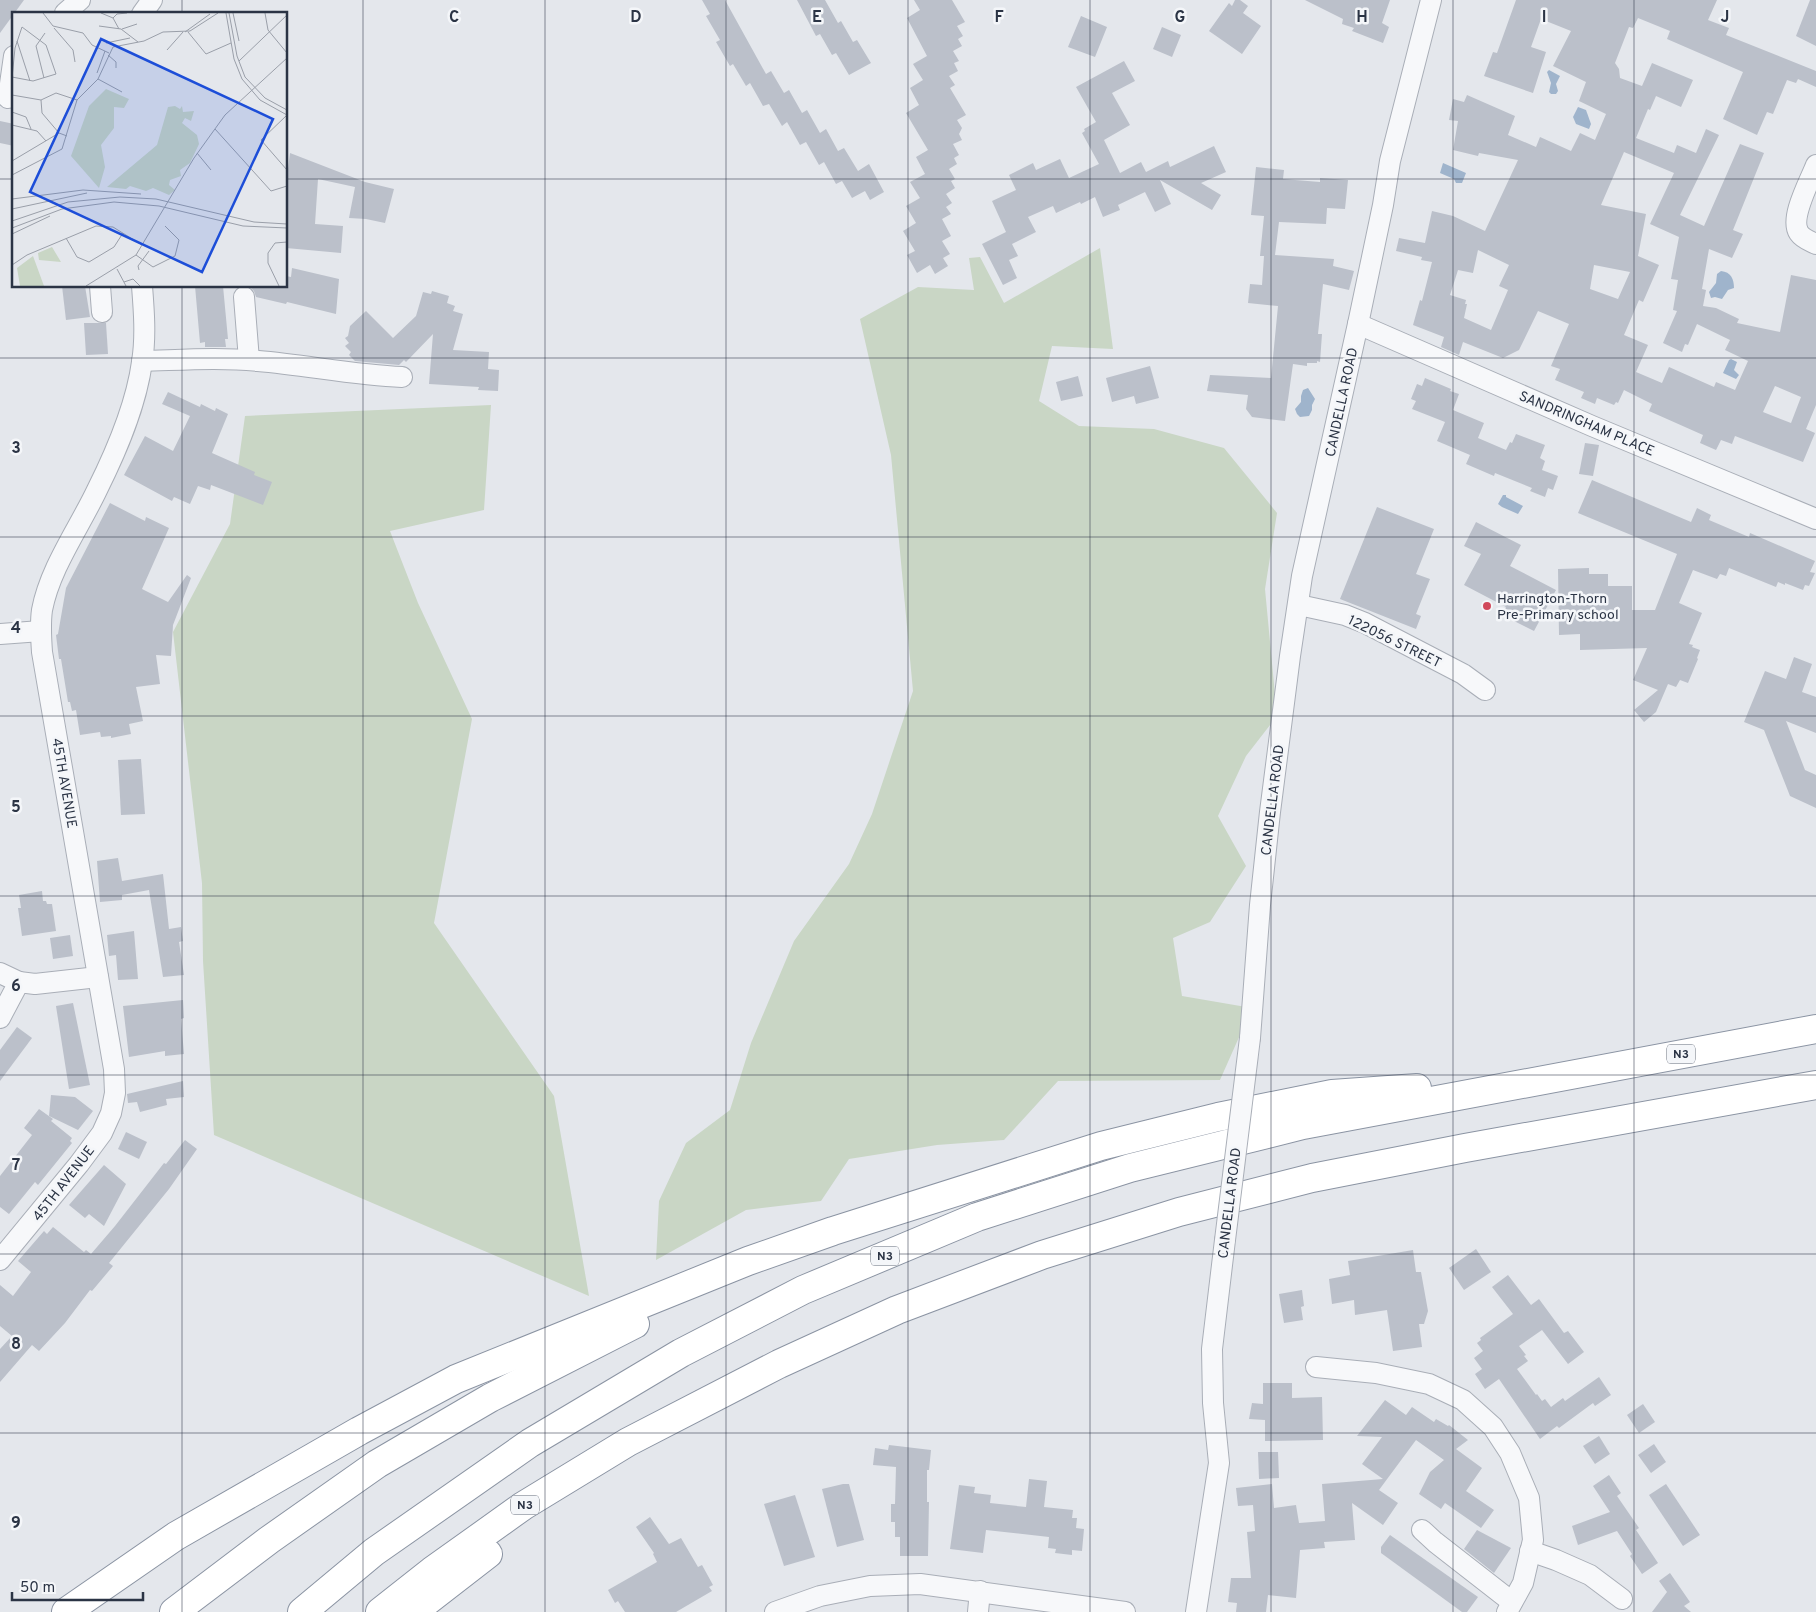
<svg xmlns="http://www.w3.org/2000/svg" width="1816" height="1612" font-family="Overpass,sans-serif">
<rect width="100%" height="100%" fill="#e4e7ec"/>
<g fill="#c9d6c5">
<path d="M1100 248 1113 349 1052 346 1039 401 1079 426 1154 429 1224 448 1277 513 1265 589 1277 716 1246 756 1218 816 1246 866 1210 922 1173 938 1182 996 1252 1008 1220 1080 1058 1081 1004 1140 937 1145 849 1159 821 1201 746 1210 656 1260 659 1201 686 1143 730 1110 751 1043 794 941 849 864 872 814 913 691 891 455 860 319 918 287 974 290 969 258 980 257 1004 303Z"/>
<path d="M491 405 484 510 390 531 418 603 472 719 434 923 554 1096 589 1296 214 1135 203 961 202 883 173 632 230 524 245 416Z"/>
</g>
<g fill="#9fb4cc">
<path d="M1549 70 1560 76 1556 84 1558 91 1556 94H1551L1549 92 1551 83 1547 72Z"/>
<path d="M1578 107 1586 110 1591 124 1589 129 1576 124 1573 117Z"/>
<path d="M1443 163 1466 173 1462 183H1456L1454 179 1440 173Z"/>
<path d="M1721 271C1731 272 1734 279 1734 288L1728 290 1722 299 1715 297 1711 298 1709 292 1716 283 1717 274Z"/>
<path d="M1731 359 1737 362 1734 370 1739 375 1736 379 1723 373 1729 360Z"/>
<path d="M1308 388 1315 399 1312 405V410L1309 416 1300 417 1297 414 1295 409 1301 402V396L1303 390Z"/>
<path d="M1503 495H1506V497L1523 506 1518 514 1502 507 1498 504Z"/>
</g>
<g fill="#bbc0ca" fill-rule="evenodd">
<path d="M0 0H24L0 33Z"/>
<path d="M702 0H725L766 74 771 71 784 93 789 90 802 113 807 110 820 133 826 129 838 151 844 148 858 171 869 164 884 192 870 200 865 191 852 198 842 181 836 184 824 162 819 165 806 142 800 145 787 122 782 126 769 104 763 106 750 83 746 86 733 64 730 66 716 42 720 40 706 16 710 14Z"/>
<path d="M797 0H825L838 23 841 21 853 42 857 40 871 63 849 75 836 53 832 55 820 34 816 36Z"/>
<path d="M914 0H952L965 22 957 26 963 36 958 39 962 46 953 51 959 61 954 63 958 71 949 76 955 85 950 88 966 115 957 120 962 128 959 134 962 140 953 144 959 155 954 158 957 164 949 169 955 179 951 181 955 188 946 194 952 203 946 207 951 214 942 219 951 236 942 241 950 254 943 258 948 266 935 274 930 265 917 273 907 255 915 251 903 231 916 223 906 206 920 198 910 182 925 174 916 157 928 150 906 113 919 105 910 88 923 80 913 64 927 56 907 18 920 10Z"/>
<path d="M1235 0H1240L1248 6 1243 13 1261 26 1242 54 1209 31 1229 3 1232 6Z"/>
<path d="M1305 0H1390L1382 23 1389 27 1383 43 1352 31 1354 28 1342 24 1343 19Z"/>
<path d="M1516 0H1717L1708 20 1729 28 1726 35 1816 71V87L1798 79 1796 83 1787 80 1773 114 1767 112 1757 135 1723 119 1743 72 1667 39 1670 31 1638 18 1633 28 1629 27 1615 63 1619 69 1620 78 1642 86 1652 63 1693 80 1681 107 1656 96 1650 110 1648 109 1636 138 1674 153 1677 145 1696 153 1706 129 1719 135 1680 215 1704 226 1740 144 1764 153 1733 230 1743 234 1732 258 1709 249 1702 289 1706 290 1703 306 1716 308 1739 319 1737 323 1780 332 1791 275 1816 280V405L1806 429 1815 433 1803 462 1735 436 1732 444 1721 440 1716 450 1700 443 1703 435 1649 411 1652 404 1624 390 1618 403 1616 402 1614 405 1597 398 1595 404 1581 398 1584 392 1555 380 1560 369 1551 366 1569 324 1538 311 1519 350 1503 358 1463 342 1459 355 1441 347 1444 337 1413 325 1420 300 1422 301 1432 262 1421 260 1422 257 1396 251 1399 238 1425 243 1432 211 1453 216 1485 231 1518 160 1479 153 1478 156 1453 150 1458 121 1449 120 1453 99 1464 102 1467 95 1515 116 1508 135 1536 147 1540 137 1571 151 1580 133 1595 140 1606 114 1579 101 1586 82 1553 66 1571 31 1541 19 1531 47 1546 52 1533 93 1484 76 1493 52 1497 53ZM1624 152 1674 173 1650 224 1679 237 1671 279 1678 280 1673 310 1677 311 1663 343 1682 352 1685 344 1688 345 1697 324 1730 340 1725 350 1748 361 1735 390 1716 382 1714 387 1669 367 1662 383 1636 372 1648 345 1624 335 1639 300 1643 302 1659 265 1638 256 1646 214 1601 205ZM1478 250 1509 265 1499 286 1508 290 1491 330 1464 318 1467 304H1465L1466 300 1450 295 1458 270 1473 273ZM1594 265 1630 272 1618 299 1590 289ZM1775 386 1801 397 1791 423 1763 412Z"/>
<path d="M1810 0H1816V46L1796 36Z"/>
<path d="M1081 16 1107 27 1095 57 1068 47Z"/>
<path d="M1162 27 1181 35 1172 57 1153 49Z"/>
<path d="M1124 61 1135 81 1112 93 1130 125 1104 140 1120 173 1141 162 1146 172 1168 161 1170 167 1214 146 1226 172 1201 183 1221 195 1212 210 1160 180 1171 204 1155 212 1145 192 1118 205 1120 210 1103 217 1095 197 1081 204 1080 202 1056 213 1053 206 1028 217 1036 232 1012 244 1018 256 1009 260 1017 278 1003 285 982 244 1006 232 992 201 1016 190 1009 175 1033 163 1036 170 1060 159 1069 178 1099 164 1082 133 1085 131 1084 129 1096 122 1076 87Z"/>
<path d="M0 121 14 124V146L0 143Z"/>
<path d="M290 153 365 182 394 189 385 223 366 219 349 218 355 187 318 179 315 224 343 226 341 253 286 248V169H288Z"/>
<path d="M1256 167 1284 170 1283 179 1320 182V178L1348 180 1345 209 1327 208 1326 224 1279 222 1275 255 1334 259 1333 266 1354 271 1349 290 1323 284 1318 334H1322L1320 362 1317 361V363H1307V366L1293 364 1285 421 1252 417 1246 409 1248 395 1207 391 1210 375 1271 378 1278 306 1248 303 1250 284 1262 285 1264 256H1260L1264 216 1251 215Z"/>
<path d="M292 268 339 279 336 314 287 302 286 304 256 297 254 291 249 286H286V276L291 277Z"/>
<path d="M62 286H85L90 317 66 320Z"/>
<path d="M195 286H223L228 339H225L226 347H205V342L200 343Z"/>
<path d="M432 291 449 296 447 303 455 306 453 311 463 314 453 350 489 352 488 369 499 370 498 391 478 390 479 387 429 384 433 334 406 362 404 360 399 365 355 361 349 355 351 352 345 346 349 343 345 338 348 336 350 326 366 311 393 338 416 316 423 292 431 294Z"/>
<path d="M84 323H106L108 354 86 355Z"/>
<path d="M1150 366 1159 398 1136 404 1134 396 1112 402 1106 378Z"/>
<path d="M1078 376 1083 396 1061 401 1056 382Z"/>
<path d="M1425 378 1451 389 1450 391 1459 394 1453 410 1484 423 1478 438 1506 450 1510 442 1512 443 1516 434 1545 445 1540 458 1545 461 1542 470 1558 476 1553 490 1548 488 1545 497 1530 491 1532 488 1495 473 1494 476 1466 464 1470 455 1437 441 1445 422 1412 409 1416 401 1411 399 1417 384 1422 386Z"/>
<path d="M168 392 200 407 201 404 215 411 216 408 228 414 212 453 255 472 254 475 272 482 263 505 211 485 210 490 198 486 190 504 174 497 172 501 124 475 145 436 173 451 190 416 162 404Z"/>
<path d="M1585 443 1599 445 1593 476 1579 474Z"/>
<path d="M1592 480 1691 522 1697 508 1711 515 1709 520 1749 537 1750 533 1815 561 1810 572 1815 573 1809 586 1805 585 1803 590 1785 583V585L1778 582 1776 587 1729 568 1726 576 1720 574 1717 579 1693 570 1679 603 1702 613 1689 644 1693 645 1692 647 1700 650 1697 658 1698 659 1688 683 1680 680 1676 687 1668 684 1656 712 1644 722 1634 710 1658 690 1633 680 1647 648 1580 650V634L1559 635 1558 569 1589 568V574H1608V586H1632V610H1655L1677 554 1578 513Z"/>
<path d="M110 503 145 521 146 517 169 528 142 589 168 602 187 575 191 578 173 625 171 656 156 655 160 684 136 687 143 721 129 724 131 734 111 738V736L101 737 100 732 80 735 76 710 72 711 70 702H68L61 659H59L56 635 58 634 66 588Z"/>
<path d="M1377 507 1434 529 1416 574 1430 579 1416 614 1421 616 1416 629 1340 599Z"/>
<path d="M1476 522 1521 545 1510 566 1556 590 1534 631 1502 615 1506 607 1464 585 1481 554 1464 546Z"/>
<path d="M1794 657 1812 664 1802 692 1816 697V733L1786 721 1805 770 1816 775V808L1790 796 1764 730 1744 722 1765 671 1786 679Z"/>
<path d="M141 759 145 814 121 815 118 760Z"/>
<path d="M118 858 122 881 163 874 169 929 181 927 183 941 179 942 184 975 163 977 149 890 122 895V900L100 902 97 861Z"/>
<path d="M42 891 43 901H46L47 904H52L56 931 22 936 18 908H21L19 895Z"/>
<path d="M134 931 138 979 118 980 116 955 109 956 107 935Z"/>
<path d="M70 935 73 956 53 959 50 938Z"/>
<path d="M183 1000 184 1018 181 1019 184 1054 165 1056V1051L129 1057 123 1006Z"/>
<path d="M73 1003 90 1085 69 1089 56 1006Z"/>
<path d="M17 1027 32 1038 0 1081V1050Z"/>
<path d="M183 1081 184 1097 166 1099 167 1105 140 1112 137 1102 128 1103 127 1094Z"/>
<path d="M51 1095 75 1097 93 1111 78 1130 49 1116Z"/>
<path d="M39 1109 53 1119 51 1121 72 1138 70 1141 72 1143 38 1185 35 1182 9 1214 0 1207V1176L32 1135 24 1128Z"/>
<path d="M126 1132 147 1142 139 1159 118 1149Z"/>
<path d="M185 1140 197 1149 169 1189 109 1263 113 1266 92 1291 90 1290 65 1323 39 1351 32 1345 0 1382V1349L12 1336 0 1326V1285L13 1296 31 1272 18 1261 44 1231 47 1234 53 1227 84 1252 86 1250 91 1254 115 1226 164 1163 166 1164Z"/>
<path d="M104 1165 126 1184 104 1226 89 1214 85 1218 69 1205Z"/>
<path d="M1476 1249 1491 1272 1464 1290 1449 1268Z"/>
<path d="M1413 1250 1416 1272H1421L1428 1311 1424 1324H1419L1422 1347 1393 1351 1387 1310 1355 1315 1354 1300 1332 1304 1329 1279 1350 1275 1348 1261Z"/>
<path d="M1508 1275 1531 1305 1539 1299 1564 1333 1568 1331 1584 1352 1568 1364 1542 1330 1519 1346 1526 1355 1524 1356 1528 1361 1517 1369 1536 1395 1537 1394 1542 1401 1545 1399 1551 1407 1563 1398 1565 1401 1599 1377 1611 1395 1595 1406 1593 1403 1559 1428 1557 1426 1540 1439 1499 1379 1485 1389 1475 1374 1482 1369 1474 1358 1483 1351 1477 1343 1481 1340 1480 1338 1513 1314 1492 1287Z"/>
<path d="M1302 1290 1304 1306 1301 1307 1303 1320 1284 1323 1279 1294Z"/>
<path d="M1263 1383H1292V1398L1322 1397 1323 1440 1265 1441V1420L1249 1419 1252 1403 1263 1404Z"/>
<path d="M1385 1400 1406 1415 1412 1407 1434 1422 1436 1419 1448 1426 1449 1425 1468 1440 1456 1449 1482 1468 1466 1491 1494 1510 1481 1528 1445 1503 1441 1509 1419 1494 1430 1472 1444 1460 1416 1440 1379 1490 1398 1503 1383 1525 1352 1503 1355 1540 1324 1542 1325 1548 1300 1550 1296 1598 1268 1595 1266 1612H1236L1237 1603 1228 1602 1231 1578H1251L1247 1532 1255 1531 1253 1505 1238 1506 1236 1488 1272 1484 1274 1508 1296 1505 1299 1523 1325 1521 1322 1484 1383 1479 1362 1464 1382 1437 1357 1436Z"/>
<path d="M1643 1404 1655 1422 1639 1433 1627 1415Z"/>
<path d="M1599 1436 1610 1454 1595 1464 1583 1446Z"/>
<path d="M1654 1444 1666 1462 1651 1473 1638 1455Z"/>
<path d="M889 1445 931 1450 929 1470H927V1502H929L928 1556H900V1537H895V1522H891V1504H895L896 1467 873 1465 875 1448 888 1450Z"/>
<path d="M1258 1452H1278L1279 1478 1259 1479Z"/>
<path d="M1609 1475 1621 1493 1617 1496 1639 1528 1636 1530 1658 1563 1642 1574 1630 1556 1632 1554 1617 1531 1578 1545 1572 1526 1610 1512 1593 1486Z"/>
<path d="M1029 1479 1047 1481 1044 1507 1073 1510 1072 1518H1077L1076 1528 1084 1529 1082 1551 1072 1550V1555L1055 1553 1056 1549 1048 1548 1049 1537 986 1530 983 1553 950 1549 959 1485 975 1487 974 1493 991 1495 990 1503 1026 1507Z"/>
<path d="M843 1484H849L864 1540 837 1547 822 1489Z"/>
<path d="M1666 1484 1700 1535 1683 1546 1649 1495Z"/>
<path d="M795 1495 815 1557 784 1566 764 1504Z"/>
<path d="M650 1517 669 1544 681 1538 698 1567 702 1565 713 1585 709 1587 712 1591 676 1612H625L618 1601 615 1603 608 1590 657 1562 653 1554 654 1553 636 1527Z"/>
<path d="M1477 1530 1511 1548 1494 1573 1464 1549Z"/>
<path d="M1390 1535 1478 1597 1467 1612H1462L1381 1553V1547Z"/>
<path d="M1670 1573 1690 1602 1684 1606 1691 1612H1652L1667 1592 1659 1581Z"/>
</g>
<g fill="none" stroke-linecap="round" stroke-linejoin="round">
<g stroke="#a9aeb7" stroke-width="22">
<g id="minor">
<path d="M65 13 80 0"/>
<path d="M142 14 152 0"/>
<path d="M8 98 14 56"/>
<path d="M1816 165C1810 181 1789 218 1799 233 1803 239 1810 241 1816 244"/>
<path d="M100 286 102 312"/>
<path d="M244 297 249 360"/>
<path d="M1358 324 1592 426 1816 519"/>
<path d="M142 361C181 360 219 357 258 361 306 365 354 375 402 377"/>
<path d="M1299 605 1345 615 1365 623 1463 674 1485 690"/>
<path d="M0 634 41 631"/>
<path d="M0 973 19 982"/>
<path d="M0 1018 19 982 35 984 98 977"/>
<path d="M1250 1038 1260 905 1270 812 1290 656 1302 576 1358 324 1383 205 1390 161 1431 0"/>
<path d="M0 1260 79 1164 102 1133 111 1113 115 1093 114 1069 42 652C41 638 40 624 42 610 50 568 79 528 97 490 117 450 136 406 142 362 146 337 144 311 142 286"/>
<path d="M1316 1367 1376 1373 1429 1384 1463 1400 1493 1427 1510 1453 1529 1498 1533 1540 1523 1583 1507 1612"/>
<path d="M1422 1530 1435 1542 1512 1602"/>
<path d="M1530 1551 1556 1560 1590 1575 1622 1599"/>
<path d="M775 1612 820 1596 870 1586 920 1584 1125 1612"/>
<path d="M978 1612 980 1591"/>
<path d="M1196 1612 1219 1463 1213 1403 1212 1349 1225 1240"/>
</g>
</g>
<g stroke="#8b94a3" stroke-width="30">
<g id="highway">
<path d="M66 1612 176 1536 359 1431 456 1379 748 1261 833 1231 1101 1146 1218 1117 1332 1094 1417 1088"/>
<path d="M174 1612 269 1540 377 1464 490 1398 635 1324"/>
<path d="M302 1612 374 1552 530 1443 681 1353 803 1290 977 1217 1130 1168 1303 1125 1816 1029"/>
<path d="M380 1612 432 1571 523 1506 628 1442 779 1364 897 1310 1042 1255 1179 1212 1312 1178 1465 1148 1816 1085"/>
<path d="M413 1612 488 1554"/>
</g>
</g>
<use href="#minor" stroke="#f7f8fa" stroke-width="20"/>
<use href="#highway" stroke="#fff" stroke-width="28"/>
<g stroke="#a9aeb7" stroke-width="22" stroke-linecap="butt">
<path id="minor-bridge" d="M1225 1240 1250 1038"/>
</g>
<use href="#minor-bridge" stroke="#f7f8fa" stroke-width="20"/>
</g>
<path fill="none" stroke="#2b3445" stroke-width="1" stroke-opacity="0.55" d="M182 0V14M363 0V1612M545 0V1612M726 0V1612M908 0V1612M1090 0V1612M1271 0V1612M1453 0V1612M1634 0V1612M0 179H14M286 179H1816M182 286V1612M0 358H1816M0 537H1816M0 716H1816M0 896H1816M0 1075H1816M0 1254H1816M0 1433H1816"/>
<circle fill="#d1495b" stroke="#f4f6f9" stroke-width="2" cx="1487" cy="606" r="5"/>
<g text-anchor="middle" stroke-width="5" stroke-linejoin="round" paint-order="stroke">
<g fill="#f4f6f9" stroke="#676e7b" stroke-width="1">
<rect x="1667" y="1044.5" width="28" height="19" rx="4"/>
<rect x="871" y="1246.5" width="28" height="19" rx="4"/>
<rect x="511" y="1495.5" width="28" height="19" rx="4"/>
</g>
<g font-size="12" font-weight="bold" fill="#2b3445">
<text x="1681" y="1058">N3</text>
<text x="885" y="1260">N3</text>
<text x="525" y="1509">N3</text>
</g>
<g font-size="14" fill="#2b3445" stroke="#f4f6f9">
<text transform="translate(1341 402) rotate(-78)" y="5">CANDELLA ROAD</text>
<text transform="translate(1587 423) rotate(23)" y="5">SANDRINGHAM PLACE</text>
<text transform="translate(1395 641) rotate(26)" y="5">122056 STREET</text>
<text transform="translate(65 783) rotate(80)" y="5">45TH AVENUE</text>
<text transform="translate(1272 800) rotate(-83)" y="5">CANDELLA ROAD</text>
<text transform="translate(63 1183) rotate(-52)" y="5">45TH AVENUE</text>
<text transform="translate(1229 1203) rotate(-83)" y="5">CANDELLA ROAD</text>
</g>
<g font-size="14" fill="#2b3445" stroke="#f4f6f9" text-anchor="start">
<text x="1497" y="603">Harrington-Thorn<tspan x="1497" dy="16">Pre-Primary school</tspan></text>
</g>
</g>
<g transform="translate(12 12)">
<rect width="275" height="275" fill="#e4e7ec"/>
<path d="M94 77 117 87 112 96 102 95V116L89 133 93 155 87 176 59 144 77 94ZM163 94 168 97 170 94 171 100 182 99 179 109 173 106 170 111 185 123 187 132 178 151 168 158 169 164 158 168 157 173 163 178 157 183 141 176 134 179 118 174 114 177 95 175 145 133 156 95ZM40 235 49 250 27 248 26 241ZM21 244 32 274H8L5 256Z" fill="#c9d6c5"/>
<path fill="none" stroke="#9a9fa9" stroke-width="1" d="M31 1 41 14 71 21 80 33 97 41M89 1 101 6 107 17M214 1 222 47 230 67 248 88 275 103M217 1 225 44 233 65 253 86 275 98M221 1 227 29M253 1 256 18 275 41M101 6 105 2 115 1M87 14 109 17 126 30M42 16 61 38 63 50M110 17 125 12M173 20 198 2M176 20 194 42 219 31M5 29 18 69M94 31 118 26M155 38 171 20M96 43 104 50V56M227 49 275 3M85 61 93 39M0 66 3 36 10 15 34 33 44 62 21 69 0 65M32 66 24 34 33 21M86 67 110 80M0 83 29 88M0 100 14 105 19 117M274 104 249 128 275 158M0 113 25 119 34 129M203 117 259 179 275 174M47 121 30 101 29 88 44 81 65 88M185 141 199 158M0 149 47 121 55 124M0 163 50 137 65 88 86 67 101 35 132 29 151 20 178 19 206 1M0 187 71 178 129 182M0 197 75 181M0 209 56 190 108 185 144 187 242 210 275 212M0 216 50 197 102 190 147 194 231 214 275 216M0 222 38 204M54 226 65 245 77 250 102 235 111 221M124 243 141 255 163 244 167 228 153 214M0 253 15 243 84 214 101 215 130 233M105 257 114 274M127 258 126 254 137 239M112 270 121 267 128 274M74 274 124 243 182 146 213 103 275 46M267 274 256 251V241L263 231 275 230"/>
<path fill="#1d4ed8" fill-opacity="0.15" stroke="#1d4ed8" stroke-width="2.5" d="M89 27 261 107 190 260 18 180Z"/>
<rect width="275" height="275" fill="none" stroke="#2b3445" stroke-width="2.5"/>
</g>
<g font-size="16" text-anchor="middle" font-weight="bold" fill="#2b3445" stroke="#f4f6f9" stroke-width="5" stroke-linejoin="round" paint-order="stroke">
<text x="454" y="22">C</text>
<text x="636" y="22">D</text>
<text x="817" y="22">E</text>
<text x="999" y="22">F</text>
<text x="1180" y="22">G</text>
<text x="1362" y="22">H</text>
<text x="1544" y="22">I</text>
<text x="1725" y="22">J</text>
<text x="16" y="453">3</text>
<text x="16" y="633">4</text>
<text x="16" y="812">5</text>
<text x="16" y="991">6</text>
<text x="16" y="1170">7</text>
<text x="16" y="1349">8</text>
<text x="16" y="1528">9</text>
</g>
<path d="M12 1592v8h131v-8" fill="none" stroke="#2b3445" stroke-width="2.5"/>
<text x="20" y="1592" font-size="15" fill="#2b3445" stroke="#f4f6f9" stroke-width="4" paint-order="stroke">50 m</text>
</svg>
